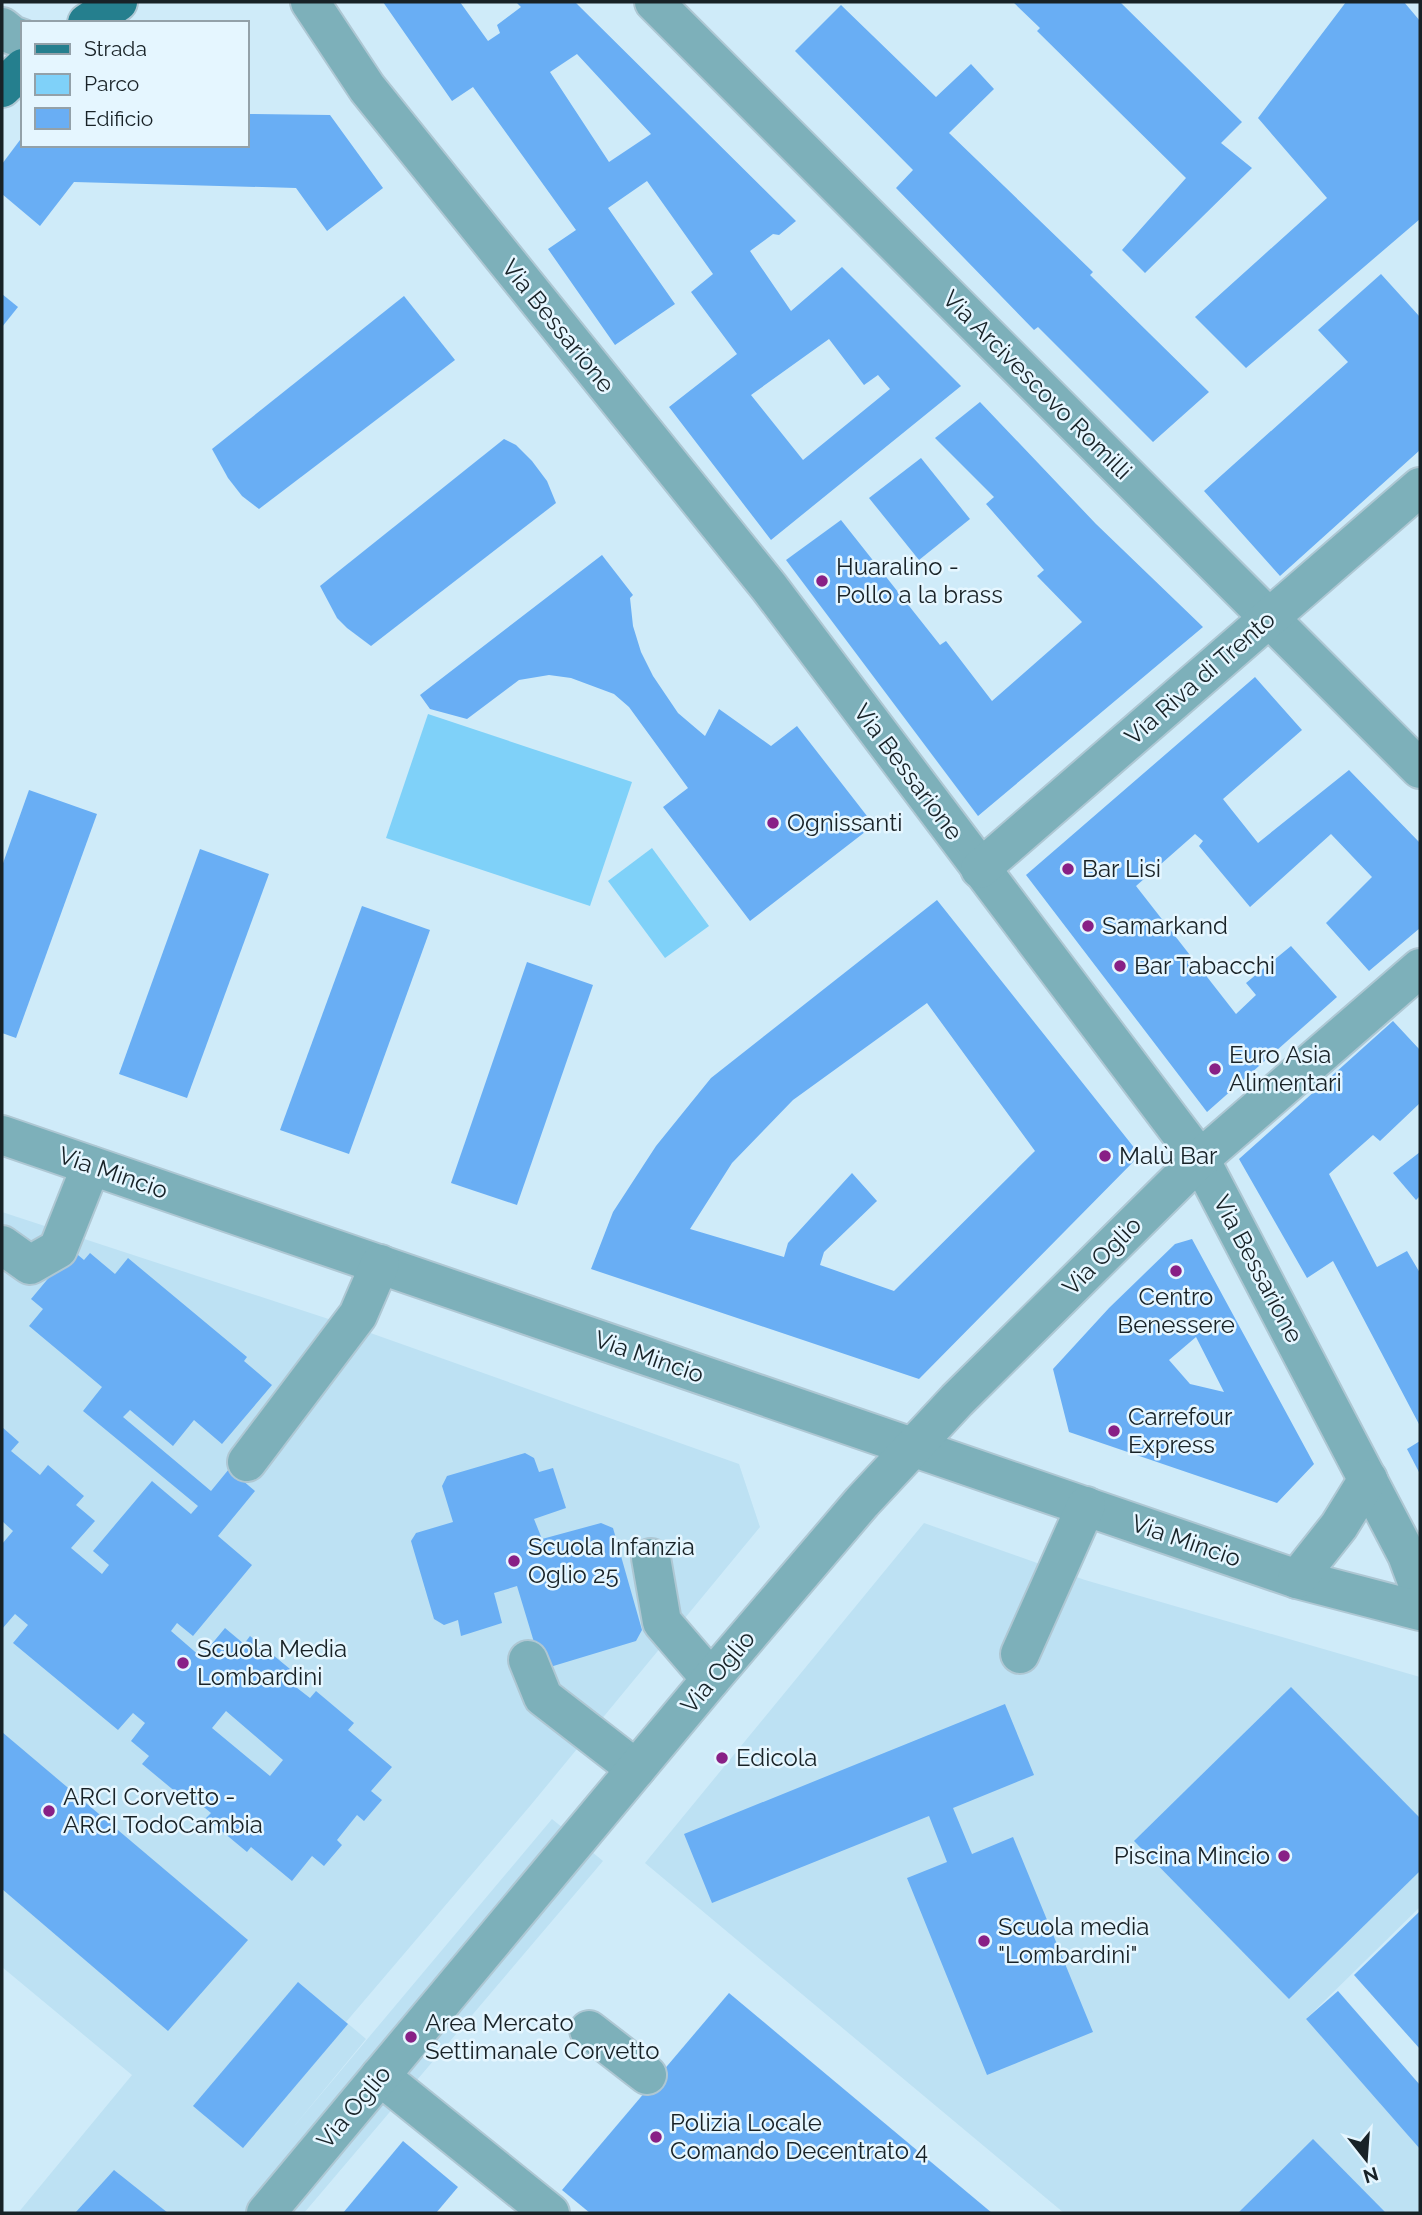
<svg xmlns="http://www.w3.org/2000/svg" width="1422" height="2215" font-family="Raleway,sans-serif">
<rect width="100%" height="100%" fill="#cfebf9"/>
<g fill="#bde1f3">
<path d="M2 1212 362 1330 739 1464 760 1527 530 1806 346 2022 366 2039 291 2130 552 1819 603 1861 304 2213H18L132 2075 2 1967Z"/>
<path d="M924 1523 1085 1580 1420 1677V1907L1306 2019 1420 2149V2213H1064L645 1863Z"/>
</g>
<g fill="#7fd1f9">
<path d="M428 714 632 782 590 906 386 838Z"/>
<path d="M652 848 709 926 665 958 608 881Z"/>
</g>
<g fill="#69aef4" fill-rule="evenodd">
<path d="M383 2H460L488 41 500 33 497 25 521 7 516 2H575L796 221 779 235 773 234 750 251 791 311 842 267 961 386 771 540 669 407 737 354 691 292 713 274 647 181 608 208 675 304 615 345 548 249 576 230 473 87 452 101ZM577 54 651 134 609 162 550 72ZM829 339 864 385 878 375 890 389 803 460 751 395Z"/>
<path d="M1013 2H1120L1242 122 1221 143 1252 168 1145 273 1122 250 1186 178 1037 31 1040 28Z"/>
<path d="M1346 2H1404L1420 21V219L1246 368 1195 317 1327 198 1258 118Z"/>
<path d="M841 5 936 97 971 64 994 89 949 133 1093 272 1090 275 1209 392 1153 442 1038 327 1034 330 896 188 913 170 795 51Z"/>
<path d="M247 114 330 115 383 188 327 231 296 188 74 182 40 226 2 194V164L23 136V145H247Z"/>
<path d="M1381 274 1420 317V450L1280 576 1204 491 1348 362 1318 330Z"/>
<path d="M2 294 18 307 2 327Z"/>
<path d="M404 296 455 360 259 509 242 496 228 478 212 449Z"/>
<path d="M980 402 1096 524 1203 627 978 816 786 560 841 520 940 645 946 641 992 701 1082 622 1037 576 1044 570 986 504 994 497 935 438Z"/>
<path d="M504 439 516 445 532 461 547 481 556 503 371 646 347 628 337 618 320 586Z"/>
<path d="M921 458 970 519 919 560 869 498Z"/>
<path d="M602 555 633 595 630 598 633 626 641 652 653 676 678 713 705 736 719 709 771 746 797 726 874 825 750 921 663 807 688 788 629 707 614 694 571 678 549 675 519 680 467 719 430 709 420 695Z"/>
<path d="M1255 677 1302 730 1223 799 1258 843 1349 770 1420 843V928L1369 971 1326 923 1372 877 1331 834 1250 907 1199 846 1203 841 1195 834 1136 886 1236 1014 1256 995 1246 983 1291 946 1337 997 1207 1112 1026 875Z"/>
<path d="M29 790 97 814 16 1038 2 1033V866Z"/>
<path d="M200 849 269 874 187 1098 119 1074Z"/>
<path d="M937 900 1140 1155 919 1379 591 1269 613 1212 656 1146 711 1078ZM927 1003 1035 1151 894 1291 820 1265 824 1252 877 1201 852 1173 788 1243 784 1257 690 1229 732 1163 793 1100Z"/>
<path d="M362 906 430 930 349 1154 280 1130Z"/>
<path d="M527 962 593 985 517 1205 451 1183Z"/>
<path d="M1393 1021 1420 1050V1103L1380 1141 1373 1135 1329 1174 1377 1267 1407 1251 1420 1273V1426L1333 1261 1307 1278 1239 1159Z"/>
<path d="M1420 1152V1196L1416 1200 1393 1173Z"/>
<path d="M1192 1239 1314 1464 1277 1503 1069 1432 1053 1369 1109 1308 1175 1244ZM1196 1337 1224 1392 1190 1384 1169 1360Z"/>
<path d="M72 1250 84 1260 90 1253 115 1274 128 1258 247 1357 244 1361 272 1385 222 1444 194 1420 173 1446 130 1410 123 1417 211 1491 229 1469 255 1491 218 1536 252 1565 193 1636 177 1623 171 1631 201 1657 225 1628 244 1644 250 1636 290 1669 283 1677 310 1698 316 1691 354 1723 348 1730 392 1767 371 1791 382 1800 364 1821 357 1815 337 1840 342 1845 324 1866 312 1856 292 1881 251 1847 247 1852 206 1818 211 1813 187 1793 183 1798 142 1764 149 1756 131 1741 145 1723 133 1713 118 1730 13 1643 28 1625 15 1614 2 1629V1544L13 1531 2 1521V1427L19 1442 11 1451 40 1475 48 1465 84 1496 76 1505 95 1521 71 1548 102 1574 109 1565 93 1551 152 1481 191 1514 198 1506 83 1411 102 1387 29 1326 43 1309 31 1299ZM226 1711 283 1760 270 1776 212 1728Z"/>
<path d="M1420 1441V1474L1407 1449Z"/>
<path d="M525 1453 534 1458 539 1472 553 1468 566 1508 534 1519 542 1539 601 1523 613 1528 642 1630 636 1641 550 1667 540 1662 517 1586 494 1593 502 1623 461 1636 458 1620 444 1625 434 1619 411 1541 416 1533 453 1522 442 1486 447 1476Z"/>
<path d="M1291 1687 1420 1818V1871L1289 1999 1134 1841Z"/>
<path d="M1005 1704 1034 1775 953 1808 972 1854 1013 1837 1093 2032 987 2075 907 1878 947 1862 929 1816 712 1903 684 1834Z"/>
<path d="M2 1732 248 1940 168 2031 2 1889Z"/>
<path d="M1420 1911V2049L1354 1975Z"/>
<path d="M298 1982 348 2024 243 2148 193 2106Z"/>
<path d="M1338 1991 1420 2085V2149L1306 2019Z"/>
<path d="M729 1993 992 2213H590L562 2190Z"/>
<path d="M1313 2139 1386 2213 1239 2212Z"/>
<path d="M403 2141 458 2187 436 2213H343Z"/>
<path d="M114 2170 168 2213H75Z"/>
</g>
<g fill="none" stroke-linecap="round" stroke-linejoin="round">
<g stroke="#aec7d3" stroke-width="42">
<g id="minor">
<path d="M310 2 367 88 769 587 1200 1159 1407 1555 1420 1590"/>
<path d="M654 2 1420 769"/>
<path d="M2 27 12 35 23 39"/>
<path d="M980 869 1420 487"/>
<path d="M2 1135 1297 1579 1420 1611"/>
<path d="M2 1245 30 1265 58 1249 91 1166"/>
<path d="M247 1462 358 1315 380 1264"/>
<path d="M651 1558 662 1622 711 1679"/>
<path d="M1297 1579 1339 1526 1368 1479"/>
<path d="M1020 1654 1086 1506"/>
<path d="M528 1660 543 1697 636 1769"/>
<path d="M589 2030 647 2075"/>
<path d="M380 2076 550 2213"/>
<path d="M266 2213 711 1679 862 1502 957 1400 1200 1159 1420 968"/>
</g>
</g>
<g stroke="#aec7d3" stroke-width="42">
<g id="major">
<path d="M87 23 118 2"/>
<path d="M2 88 23 68"/>
</g>
</g>
<use href="#minor" stroke="#7db0ba" stroke-width="38"/>
<use href="#major" stroke="#257f8e" stroke-width="38"/>
</g>
<g fill="#882086" stroke="#e5f6ff" stroke-width="2.5">
<circle cx="822" cy="581" r="7"/>
<circle cx="773" cy="823" r="7"/>
<circle cx="1068" cy="869" r="7"/>
<circle cx="1088" cy="926" r="7"/>
<circle cx="1120" cy="966" r="7"/>
<circle cx="1215" cy="1069" r="7"/>
<circle cx="1105" cy="1156" r="7"/>
<circle cx="1176" cy="1271" r="7"/>
<circle cx="1114" cy="1431" r="7"/>
<circle cx="514" cy="1561" r="7"/>
<circle cx="183" cy="1663" r="7"/>
<circle cx="722" cy="1758" r="7"/>
<circle cx="49" cy="1811" r="7"/>
<circle cx="1284" cy="1856" r="7"/>
<circle cx="984" cy="1941" r="7"/>
<circle cx="411" cy="2037" r="7"/>
<circle cx="656" cy="2137" r="7"/>
</g>
<g text-anchor="middle" stroke-width="5" stroke-linejoin="round" paint-order="stroke">
<g font-size="24" fill="#182227" stroke="#e5f6ff">
<text transform="translate(558 326) rotate(51)" y="8">Via Bessarione</text>
<text transform="translate(1037 385) rotate(45)" y="8">Via Arcivescovo Romilli</text>
<text transform="translate(1200 678) rotate(-41)" y="8">Via Riva di Trento</text>
<text transform="translate(908 772) rotate(53)" y="8">Via Bessarione</text>
<text transform="translate(113 1173) rotate(19)" y="8">Via Mincio</text>
<text transform="translate(1102 1256) rotate(-45)" y="8">Via Oglio</text>
<text transform="translate(1258 1269) rotate(62)" y="8">Via Bessarione</text>
<text transform="translate(649 1357) rotate(19)" y="8">Via Mincio</text>
<text transform="translate(1186 1541) rotate(19)" y="8">Via Mincio</text>
<text transform="translate(718 1672) rotate(-50)" y="8">Via Oglio</text>
<text transform="translate(354 2107) rotate(-50)" y="8">Via Oglio</text>
</g>
<g font-size="24" fill="#182227" stroke="#e5f6ff" text-anchor="start">
<text x="836" y="575">Huaralino -<tspan x="836" dy="28">Pollo a la brass</tspan></text>
<text x="787" y="831">Ognissanti</text>
<text x="1082" y="877">Bar Lisi</text>
<text x="1102" y="934">Samarkand</text>
<text x="1134" y="974">Bar Tabacchi</text>
<text x="1229" y="1063">Euro Asia<tspan x="1229" dy="28">Alimentari</tspan></text>
<text x="1119" y="1164">Malù Bar</text>
<text x="1176" y="1305" text-anchor="middle">Centro<tspan x="1176" dy="28">Benessere</tspan></text>
<text x="1128" y="1425">Carrefour<tspan x="1128" dy="28">Express</tspan></text>
<text x="528" y="1555">Scuola Infanzia<tspan x="528" dy="28">Oglio 25</tspan></text>
<text x="197" y="1657">Scuola Media<tspan x="197" dy="28">Lombardini</tspan></text>
<text x="736" y="1766">Edicola</text>
<text x="63" y="1805">ARCI Corvetto -<tspan x="63" dy="28">ARCI TodoCambia</tspan></text>
<text x="1270" y="1864" text-anchor="end">Piscina Mincio</text>
<text x="998" y="1935">Scuola media<tspan x="998" dy="28">"Lombardini"</tspan></text>
<text x="425" y="2031">Area Mercato<tspan x="425" dy="28">Settimanale Corvetto</tspan></text>
<text x="670" y="2131">Polizia Locale<tspan x="670" dy="28">Comando Decentrato 4</tspan></text>
</g>
</g>
<rect width="1422" height="2215" fill="none" stroke="#182227" stroke-width="7"/>
<rect x="21" y="21" width="228" height="126" fill="#e5f6ff" stroke="#93a1a9" stroke-width="2"/>
<rect x="35" y="44" width="35" height="10" fill="#257f8e" stroke="#93a1a9" stroke-width="2"/>
<text x="84" y="56" font-size="21" fill="#182227">Strada</text>
<rect x="35" y="74" width="35" height="21" fill="#7fd1f9" stroke="#93a1a9" stroke-width="2"/>
<text x="84" y="91" font-size="21" fill="#182227">Parco</text>
<rect x="35" y="108" width="35" height="21" fill="#69aef4" stroke="#93a1a9" stroke-width="2"/>
<text x="84" y="126" font-size="21" fill="#182227">Edificio</text>
<g transform="translate(1366 2159) rotate(163)" stroke="#e5f6ff" stroke-width="5" paint-order="stroke">
<path d="M0-5L12 26L0 18L-12 26Z" fill="#182227"/>
<text y="-10" font-size="19" font-weight="bold" text-anchor="middle" fill="#182227">N</text>
</g>
</svg>
